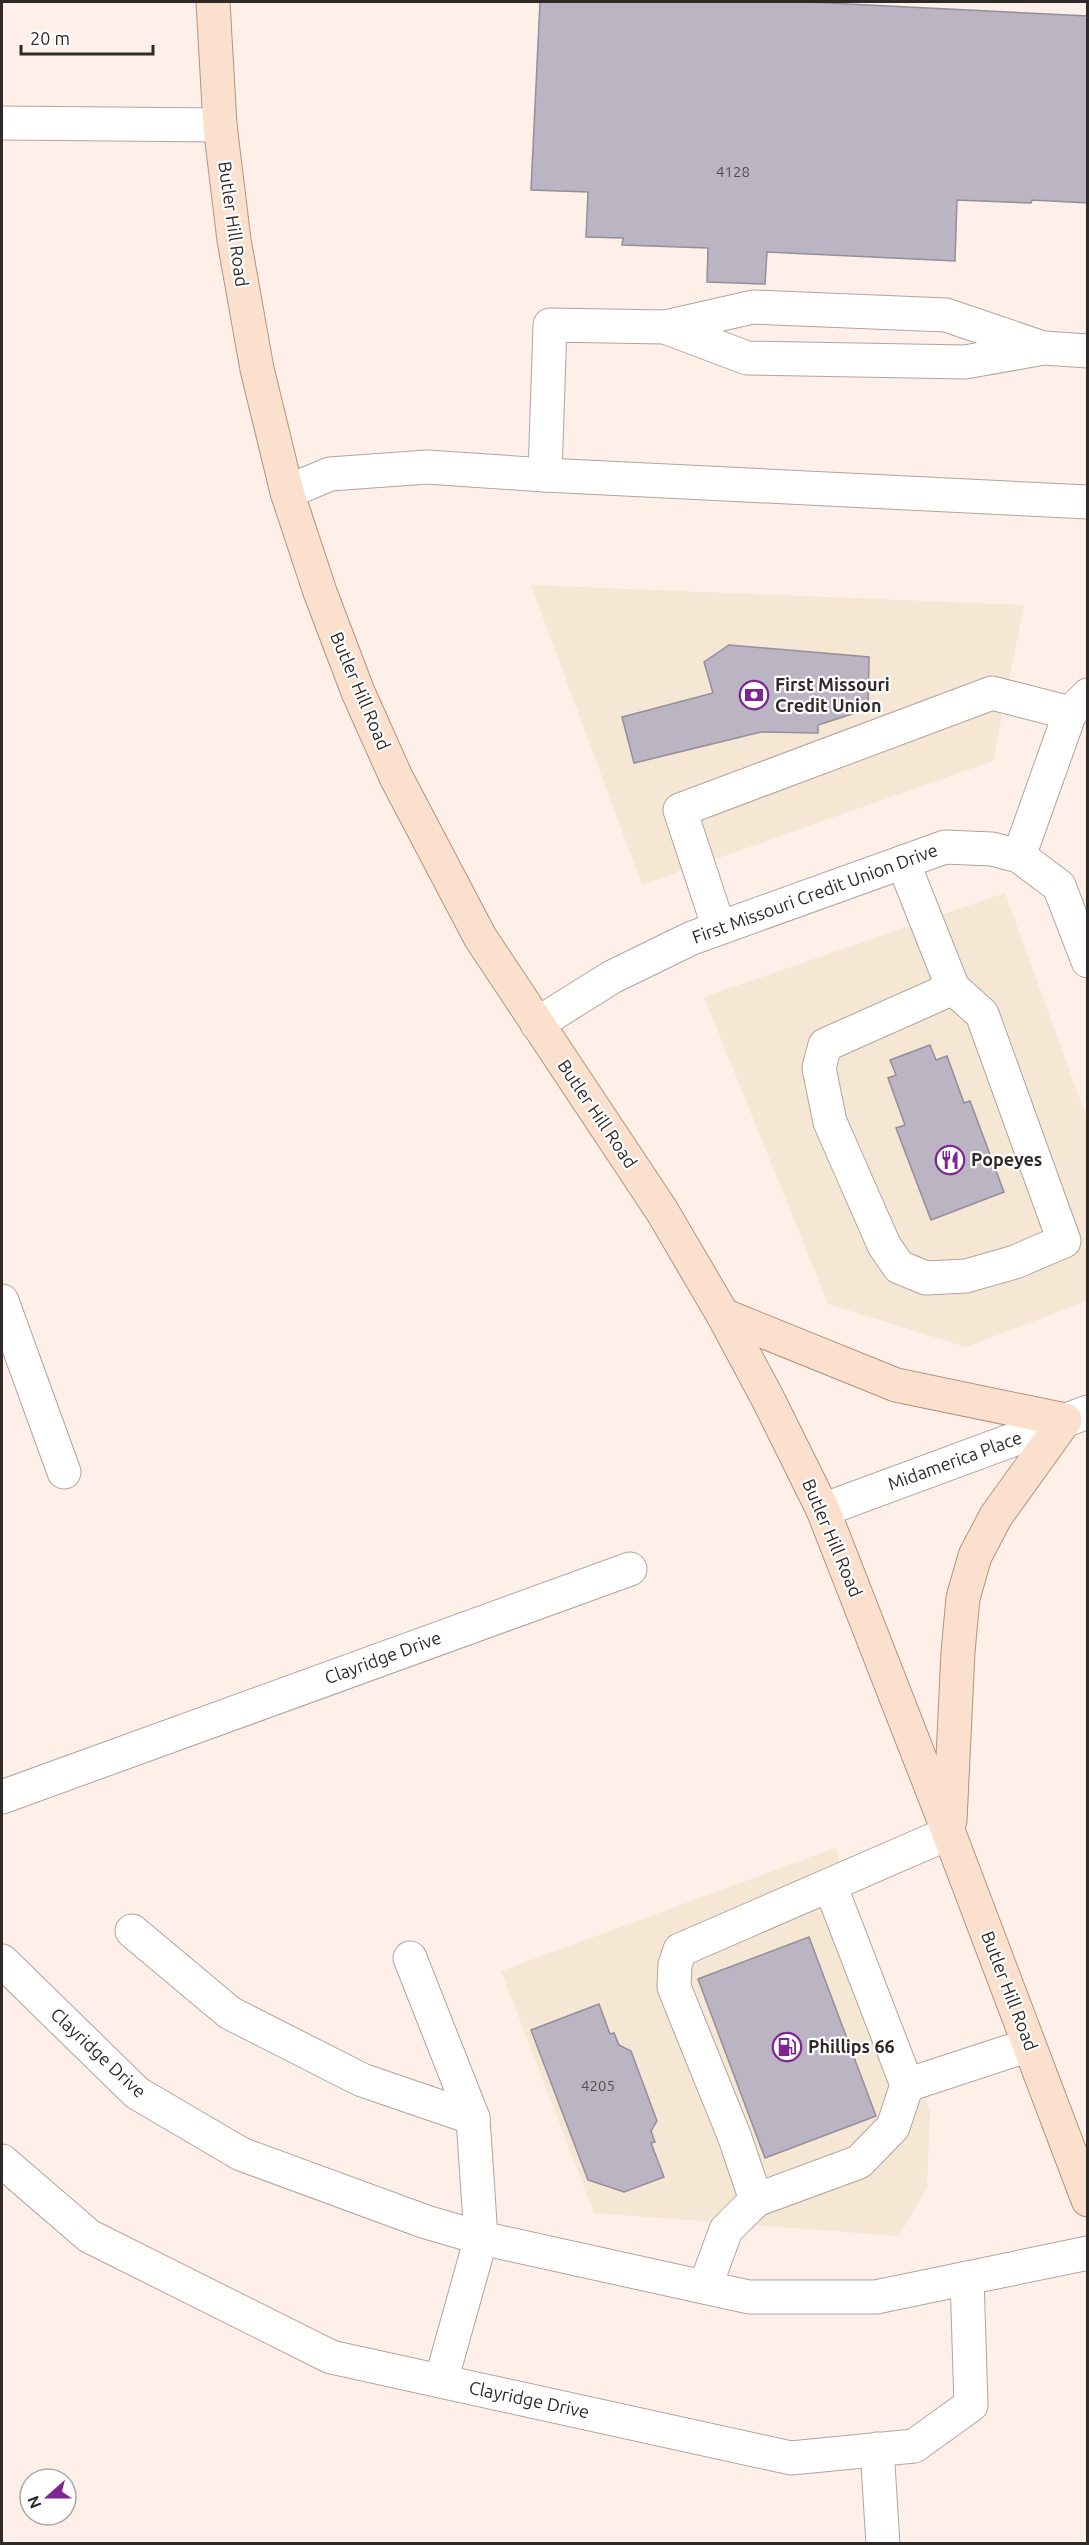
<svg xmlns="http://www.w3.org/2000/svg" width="1089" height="2545" font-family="Ubuntu,sans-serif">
<rect width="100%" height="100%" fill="#feefe8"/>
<g fill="#f6e6d4">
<path d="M531 585 1024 605 993 761 642 885Z"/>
<path d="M1005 893 1087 1119V1301L966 1347 828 1304 704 997Z"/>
<path d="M835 1848 930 2112 927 2188 899 2236 594 2213 501 1971Z"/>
</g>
<g fill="#bbb5c3" stroke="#938e9b" stroke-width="1.5">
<path d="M540 2H808L1088 16V203L1032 200 1031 203 957 200 955 261 767 252 765 284 707 282 708 248 622 245 623 238 586 237 588 192 531 190Z"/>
<path d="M729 645 869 657 868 709 818 725V733L761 732 634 763 622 717 713 693 704 662Z"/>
<path d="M930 1045 936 1060 947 1056 964 1103 970 1101 1004 1192 931 1220 896 1128 905 1125 888 1078 896 1075 890 1060Z"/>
<path d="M809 1937 876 2116 765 2158 698 1979Z"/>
<path d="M599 2004 610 2034 614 2033 619 2045 631 2051 657 2121 651 2131 655 2142 651 2143 664 2177 624 2192 588 2180 531 2030Z"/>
</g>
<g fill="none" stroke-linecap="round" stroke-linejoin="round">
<g stroke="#b2a49d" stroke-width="35">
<g id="minor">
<path d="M2 123 220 125"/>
<path d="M665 327 753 307 946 315 1040 347"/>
<path d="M545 475 1088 502"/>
<path d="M287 492 330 474 427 467 545 475 550 325 665 327 747 358 965 362 1044 348 1088 351"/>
<path d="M1019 856 1070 713 1088 695"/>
<path d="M903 862 953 988 982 1014 1064 1241 1015 1262 966 1276 926 1278 899 1267 884 1245 830 1122 819 1068 825 1045 953 988"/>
<path d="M719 928 680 810 992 693 1070 713"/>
<path d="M537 1024 612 977 692 938 945 847 992 849 1019 856 1059 886 1088 961"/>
<path d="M2 1301 64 1472"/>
<path d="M823 1510 1088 1412"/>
<path d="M2 1797 630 1569"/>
<path d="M830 1885 907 2085"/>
<path d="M132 1931 230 2013 362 2080 473 2118"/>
<path d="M410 1958 473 2118 481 2238 441 2381"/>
<path d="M2 1961 137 2093 241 2154 426 2222 481 2238 749 2297H876L1088 2253"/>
<path d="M2 2161 89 2236 331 2357 791 2458 914 2446 971 2405 967 2278"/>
<path d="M756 2200 859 2162 893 2127 907 2085 1029 2045"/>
<path d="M705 2287 726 2230 756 2200 735 2138 674 1987 675 1965 680 1950 949 1833"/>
<path d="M877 2449 883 2544"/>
</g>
</g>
<g stroke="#b2937d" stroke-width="35">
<g id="major">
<path d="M213 2 220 125 234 240 257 369 287 492 320 592 358 692 396 777 480 937 662 1211 723 1315 767 1397 823 1510 949 1833 1088 2200"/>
<path d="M723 1315 896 1385 1065 1420 996 1516 975 1556 963 1598 958 1652 950 1821"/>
</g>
</g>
<use href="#minor" stroke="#fff" stroke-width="33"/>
<use href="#major" stroke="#fbe0cd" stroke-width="33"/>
</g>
<defs>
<g id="bank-ring" transform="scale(1.5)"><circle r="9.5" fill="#fff" stroke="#7e2592" stroke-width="1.5"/><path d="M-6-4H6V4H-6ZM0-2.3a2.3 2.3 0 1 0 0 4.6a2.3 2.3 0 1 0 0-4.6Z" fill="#7e2592"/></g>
<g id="restaurant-ring" transform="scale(1.5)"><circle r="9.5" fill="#fff" stroke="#7e2592" stroke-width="1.5"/><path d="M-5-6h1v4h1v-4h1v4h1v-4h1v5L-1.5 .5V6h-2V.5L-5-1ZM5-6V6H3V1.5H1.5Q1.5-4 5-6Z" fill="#7e2592"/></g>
<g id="fuel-ring" transform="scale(1.5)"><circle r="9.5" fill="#fff" stroke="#7e2592" stroke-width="1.5"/><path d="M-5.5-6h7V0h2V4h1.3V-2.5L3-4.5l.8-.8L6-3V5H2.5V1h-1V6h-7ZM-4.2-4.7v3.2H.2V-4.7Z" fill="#7e2592"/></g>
</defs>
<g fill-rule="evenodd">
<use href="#bank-ring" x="754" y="695"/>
<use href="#restaurant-ring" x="950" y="1160"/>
<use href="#fuel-ring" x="787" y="2047"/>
</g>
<g text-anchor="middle" stroke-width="4.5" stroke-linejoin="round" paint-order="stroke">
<g font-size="15" fill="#524d4e">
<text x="733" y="177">4128</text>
<text x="598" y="2091">4205</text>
</g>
<g font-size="18" fill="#2f2a27" stroke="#fff">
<text transform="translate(233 224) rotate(82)" y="6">Butler Hill Road</text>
<text transform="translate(360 691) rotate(67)" y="6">Butler Hill Road</text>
<text transform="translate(815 894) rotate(-20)" y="6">First Missouri Credit Union Drive</text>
<text transform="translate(597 1114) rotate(56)" y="6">Butler Hill Road</text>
<text transform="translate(955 1461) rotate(-20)" y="6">Midamerica Place</text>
<text transform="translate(832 1538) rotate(67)" y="6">Butler Hill Road</text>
<text transform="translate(383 1658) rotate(-20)" y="6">Clayridge Drive</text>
<text transform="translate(1009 1991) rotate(69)" y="6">Butler Hill Road</text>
<text transform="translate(98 2053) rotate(43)" y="6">Clayridge Drive</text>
<text transform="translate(529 2400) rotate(12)" y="6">Clayridge Drive</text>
</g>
<g font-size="18" font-weight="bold" fill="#2f2a27" stroke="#fff" text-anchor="start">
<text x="775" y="691">First Missouri<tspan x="775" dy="21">Credit Union</tspan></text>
<text x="971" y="1166">Popeyes</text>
<text x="808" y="2053">Phillips 66</text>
</g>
</g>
<rect width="1089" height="2545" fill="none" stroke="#2f2a27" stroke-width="6"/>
<g transform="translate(48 2497) rotate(249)"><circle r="28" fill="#ffffff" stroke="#acaaa9" stroke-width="1.5"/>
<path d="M0-4.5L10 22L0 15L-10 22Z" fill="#7e2592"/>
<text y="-9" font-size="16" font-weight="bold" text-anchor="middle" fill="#2f2a27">N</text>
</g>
<path d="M21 45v9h132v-9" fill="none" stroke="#2f2a27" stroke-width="3"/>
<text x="30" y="45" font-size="18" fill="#2f2a27" stroke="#ffffff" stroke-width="4.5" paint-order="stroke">20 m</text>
</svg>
